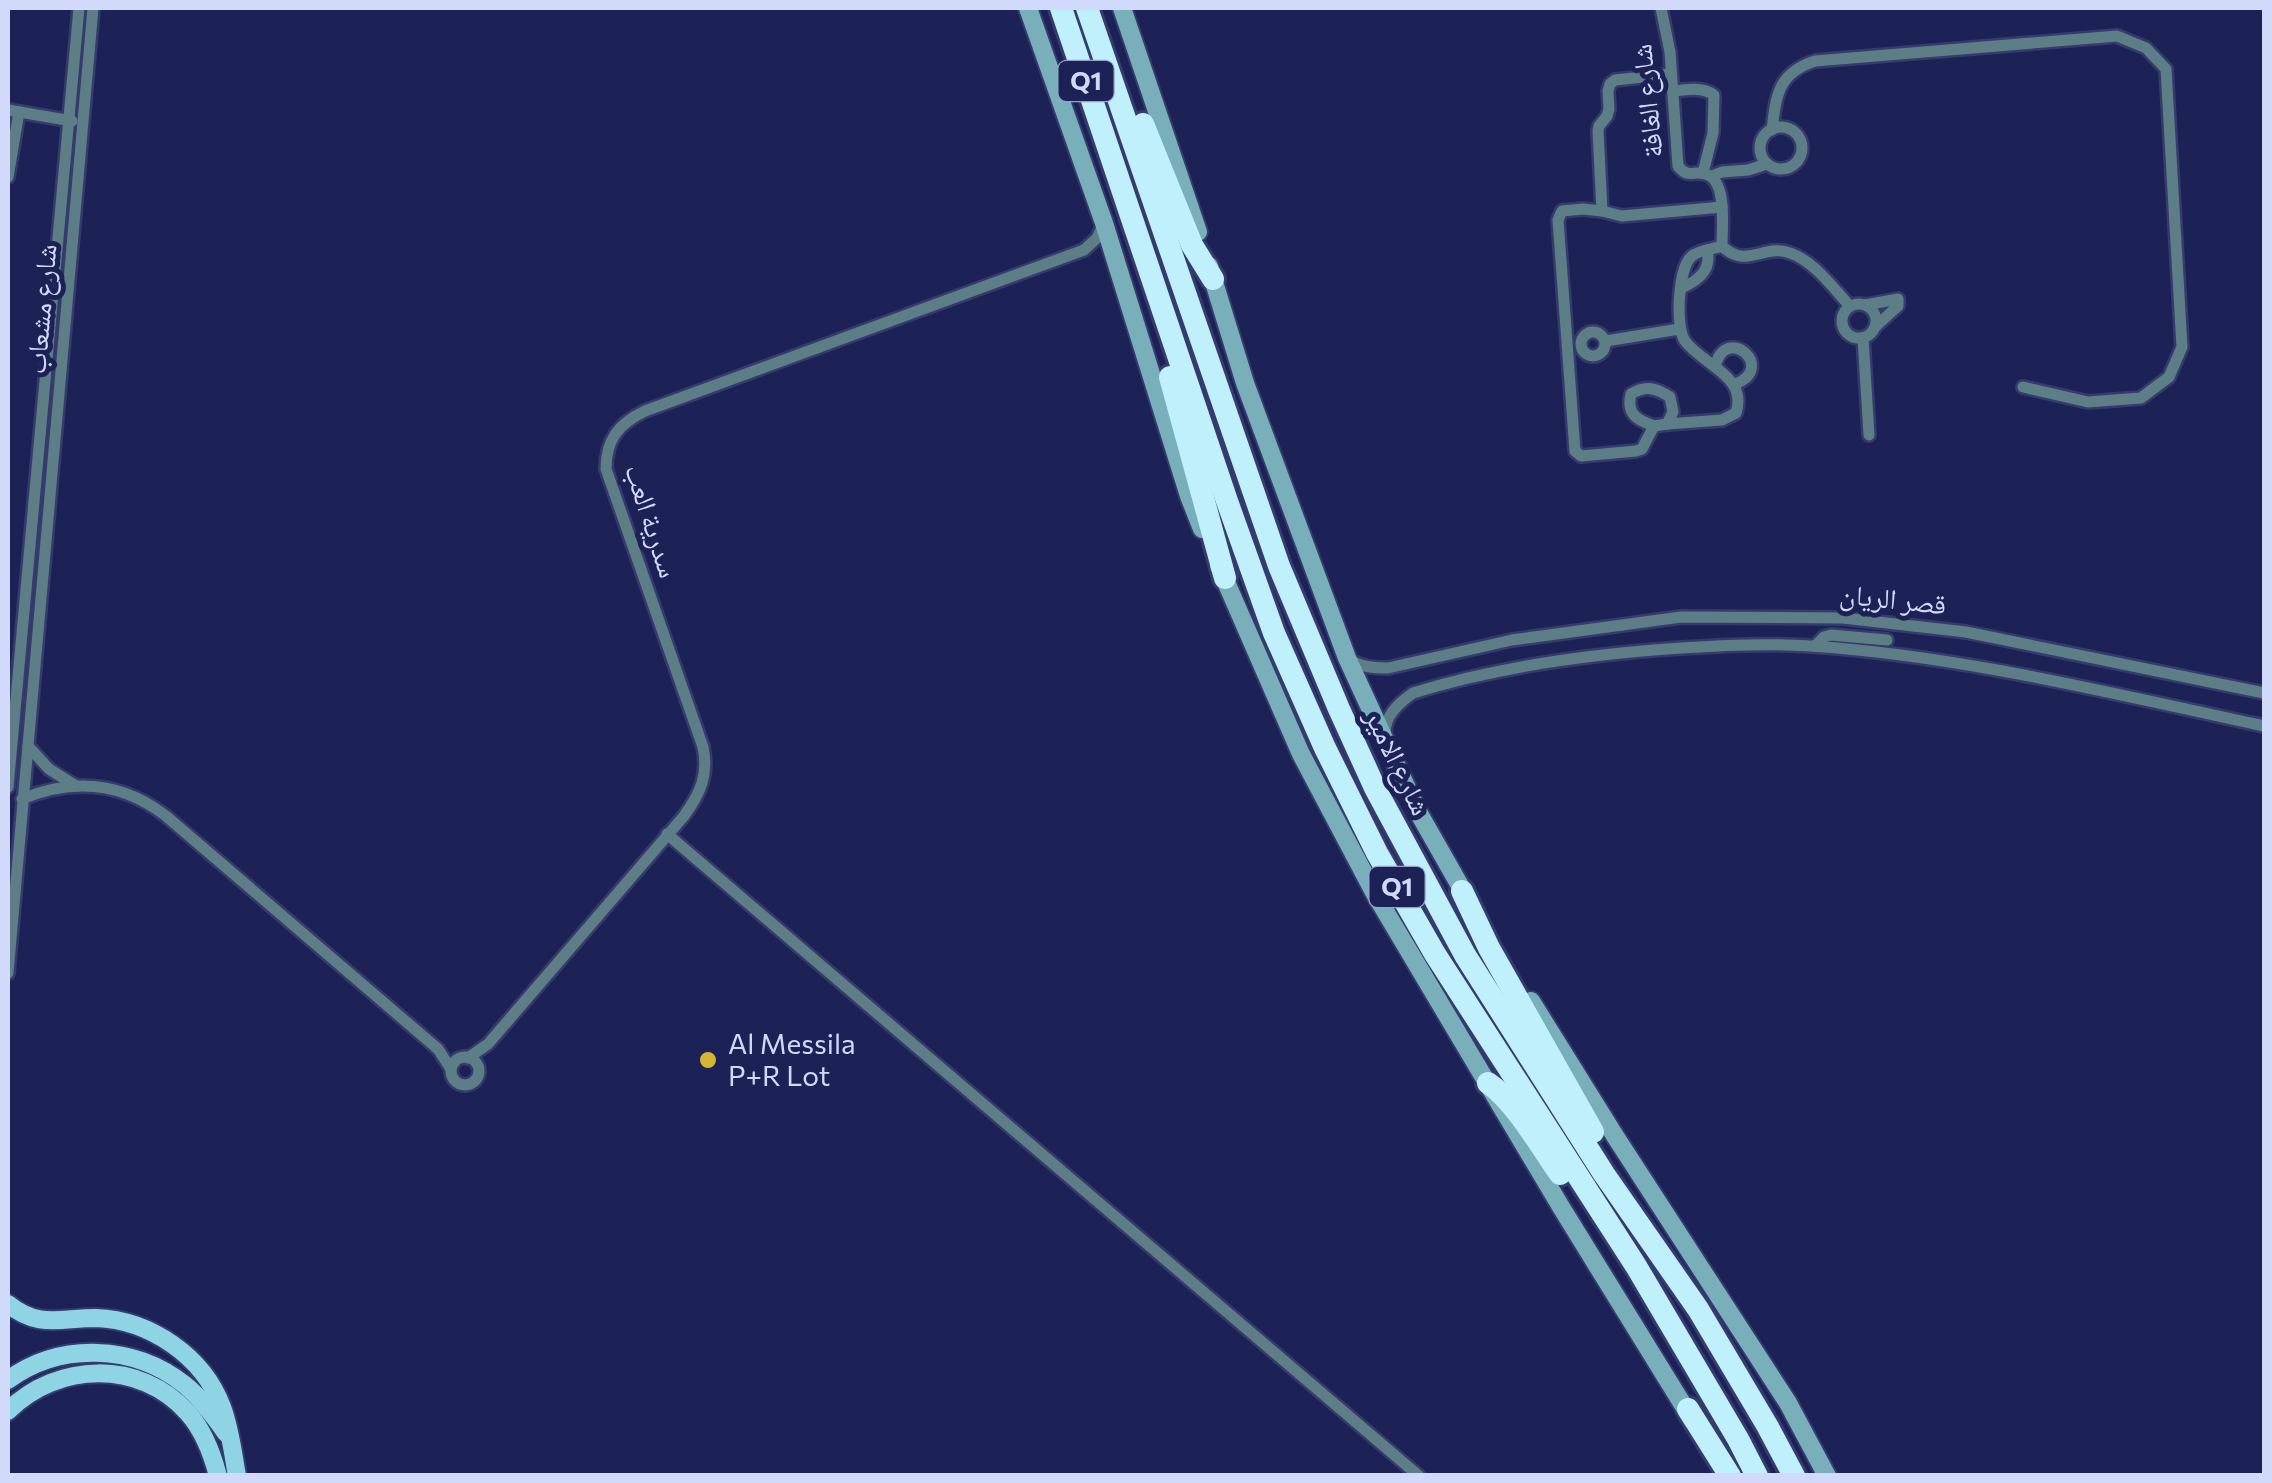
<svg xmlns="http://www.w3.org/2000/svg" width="2272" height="1483" font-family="Commissioner,'Noto Naskh Arabic',sans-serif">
<rect width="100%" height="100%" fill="#1c2156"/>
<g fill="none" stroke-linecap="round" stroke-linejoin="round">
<g stroke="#353b6d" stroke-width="16">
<g id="street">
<path d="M1661 8 1670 52 1678 166C1689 180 1694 169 1708 175 1727 183 1722 228 1722 246 1746 270 1765 243 1790 253 1814 261 1833 288 1850 306"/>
<path d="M1671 74 1615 80 1610 84 1608 91 1609 109 1607 116 1599 126 1598 131 1602 211 1622 216 1722 207"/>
<path d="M1672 91C1687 90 1702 86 1714 95L1713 133 1703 173"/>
<path d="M8 110 72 121"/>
<circle cx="1781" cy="148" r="21"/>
<path d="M1772 130C1776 95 1778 73 1815 61L2117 36 2146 48 2166 69 2182 347 2169 377 2141 398 2088 402 2023 387"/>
<path d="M1712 176 1722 172 1748 170 1767 164"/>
<path d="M8 177 19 112"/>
<path d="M1602 211 1583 209 1562 211 1558 220 1575 451 1581 456 1636 451 1642 449 1654 426 1667 424 1673 412 1670 397C1656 388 1646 385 1631 394 1626 414 1637 420 1654 426"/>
<path d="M1681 288C1698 281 1712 270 1707 250"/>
<circle cx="1859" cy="321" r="17"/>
<path d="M1865 305 1898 299V306L1876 326"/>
<circle cx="1593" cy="344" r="12"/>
<path d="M1863 338 1869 435"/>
<path d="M1606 341 1679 329"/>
<path d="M1715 367C1725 322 1778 368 1735 384"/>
<path d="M1667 424 1722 420 1736 413C1748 376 1704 366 1685 341 1675 327 1678 267 1692 256 1699 250 1713 249 1722 246"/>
<path d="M1815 646 1824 637 1831 635 1887 640"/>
<path d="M1348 659C1361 667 1373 668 1388 668L1512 640 1681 617 1843 618 1966 632 2264 693"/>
<path d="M1385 735C1384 716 1399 703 1413 693 1499 666 1591 654 1681 648 1724 645 1767 643 1810 646 1963 656 2114 694 2264 726"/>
<path d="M28 746 49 769 76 786"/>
<path d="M8 787 79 8"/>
<path d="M22 799C73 778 122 782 166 816L438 1049 451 1069"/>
<path d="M667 834 1419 1476"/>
<path d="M8 973 93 8"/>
<circle cx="465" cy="1071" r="14"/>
<path d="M468 1058 488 1044 684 816C700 794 709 775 703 747L606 469C606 440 618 424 645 411L1084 250 1097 238 1104 223"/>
</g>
</g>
<g stroke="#353b6d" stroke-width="22">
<g id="secondary">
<path d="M1028 8 1104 223 1189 496 1202 529"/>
<path d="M1122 8 1198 232"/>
<path d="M1209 266 1245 383 1347 658 1417 810 1467 898"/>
<path d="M1219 566 1301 754 1375 894 1561 1207 1693 1421"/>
<path d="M1531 1001 1615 1136 1788 1403 1827 1476"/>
</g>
</g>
<g stroke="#353b6d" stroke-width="22">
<g id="primary">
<path d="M8 1304C39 1329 60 1318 96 1318 150 1320 203 1356 222 1407 230 1428 233 1453 237 1476"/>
<path d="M8 1380C60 1342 134 1344 185 1385 201 1398 214 1416 226 1433"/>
<path d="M8 1411C57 1362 140 1359 188 1413 204 1431 212 1453 218 1476"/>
</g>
</g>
<g stroke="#353b6d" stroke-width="28">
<g id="highway">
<path d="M1061 8 1227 501 1274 633 1325 748 1377 853 1435 954 1636 1266 1738 1439 1757 1476"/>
<path d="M1087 8 1279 566 1339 709 1375 788 1465 955 1604 1174 1698 1309 1768 1427 1794 1476"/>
<path d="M1143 124 1192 245 1213 279"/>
<path d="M1170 377 1225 578"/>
<path d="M1462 891 1489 948 1593 1132"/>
<path d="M1488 1083C1514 1100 1541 1147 1560 1174"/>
<path d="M1688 1409 1730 1476"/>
</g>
</g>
<use href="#street" stroke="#5d7e86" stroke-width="11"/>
<use href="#secondary" stroke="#79aebb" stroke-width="18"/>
<use href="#primary" stroke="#8fd4e4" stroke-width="18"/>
<use href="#highway" stroke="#c0f0fc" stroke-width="22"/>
</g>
<circle fill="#d5b534" stroke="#1c2156" stroke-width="4" cx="708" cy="1060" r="10"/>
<g text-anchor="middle" stroke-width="10" stroke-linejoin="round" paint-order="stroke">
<g fill="#1c2156" stroke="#9ba2ca" stroke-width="2.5">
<rect x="1058.5" y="61" width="55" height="40" rx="8"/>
<rect x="1369.5" y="867" width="55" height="40" rx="8"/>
</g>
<g font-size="25" font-weight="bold" fill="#d2dafc">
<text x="1086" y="90">Q1</text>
<text x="1397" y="896">Q1</text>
</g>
<g font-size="28" fill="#d2dafc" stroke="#1c2156">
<text transform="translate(1647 101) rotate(-96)" y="10">شارع الغافة</text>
<text transform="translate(41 309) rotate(-85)" y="10">شارع مشعاب</text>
<text transform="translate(652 521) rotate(72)" y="10">سدرية العب</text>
<text transform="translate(1893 599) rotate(6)" y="10">قصر الريان</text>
<text transform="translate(1398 762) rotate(64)" y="10">شارع الامير</text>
</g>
<g font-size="28" fill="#d2dafc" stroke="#1c2156" text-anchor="start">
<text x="728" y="1054">Al Messila<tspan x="728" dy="32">P+R Lot</tspan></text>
</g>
</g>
<rect width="2272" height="1483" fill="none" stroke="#d2dafc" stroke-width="20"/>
</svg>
